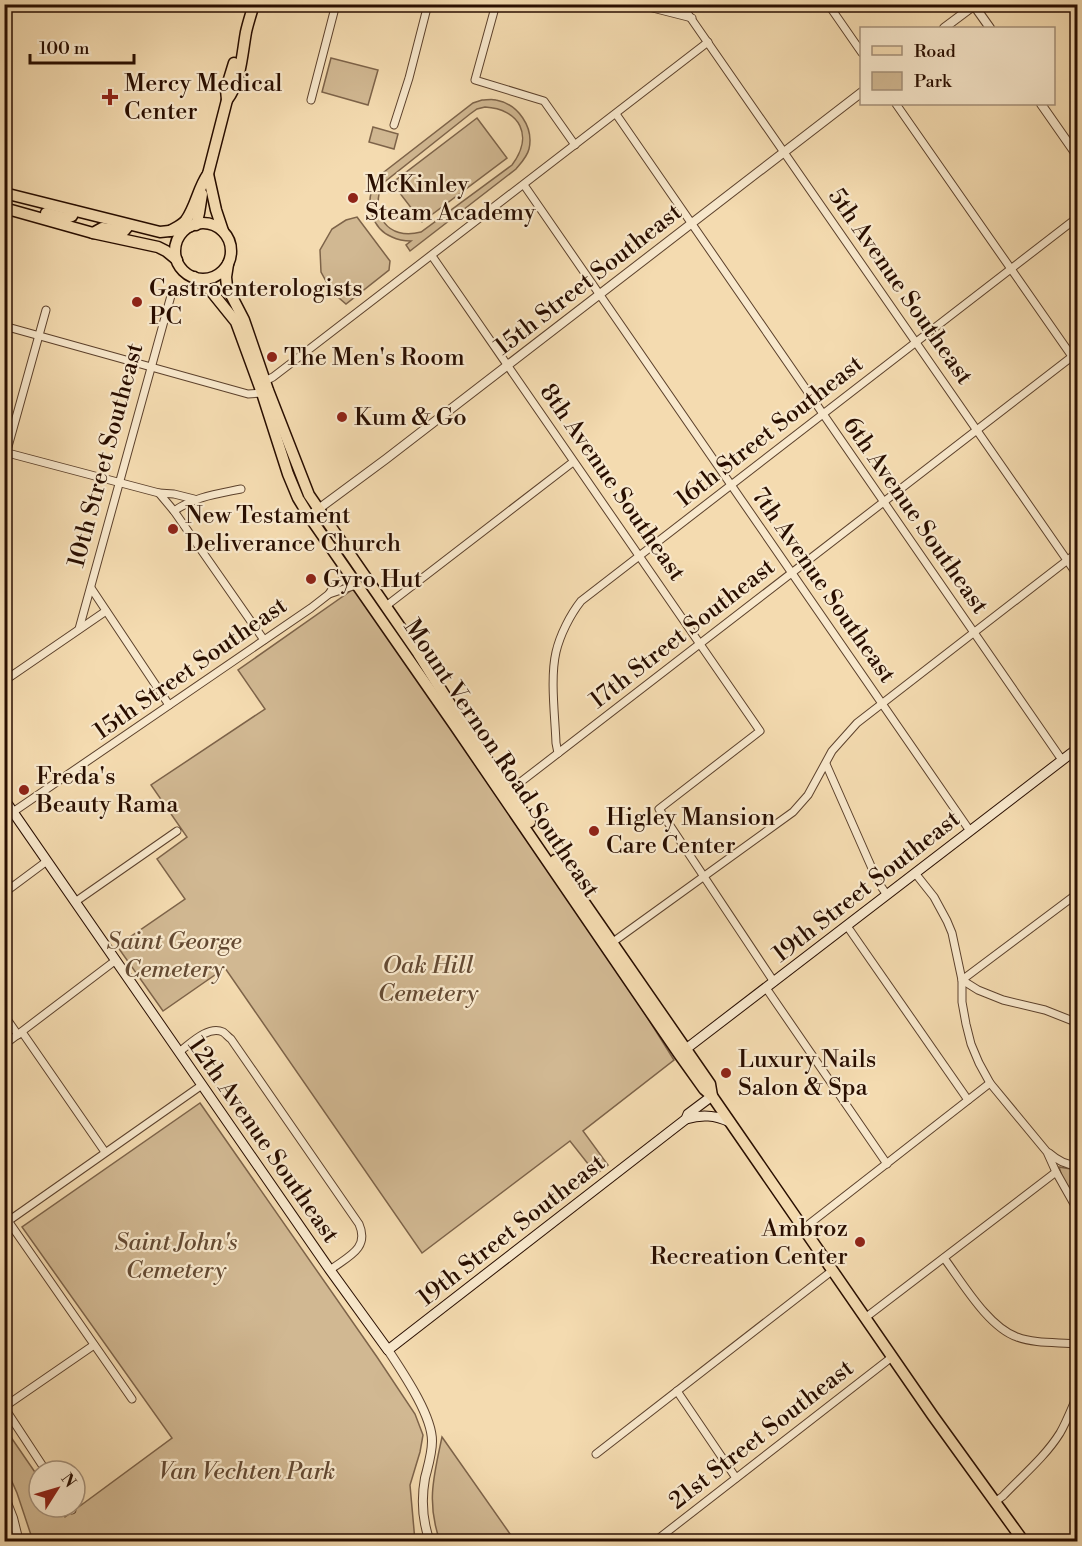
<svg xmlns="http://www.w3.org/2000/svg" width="1082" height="1546" font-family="'Libre Bodoni',serif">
<rect width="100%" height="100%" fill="#f4dbb0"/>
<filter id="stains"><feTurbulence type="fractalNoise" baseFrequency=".00333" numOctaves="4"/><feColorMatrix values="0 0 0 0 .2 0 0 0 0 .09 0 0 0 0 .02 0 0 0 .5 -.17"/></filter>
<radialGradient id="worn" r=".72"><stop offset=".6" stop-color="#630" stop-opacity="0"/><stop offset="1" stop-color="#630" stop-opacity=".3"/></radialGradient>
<g fill="#d1b892" stroke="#7d6349" stroke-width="1.5" fill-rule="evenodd">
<path d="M331 58 378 70 368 105 322 92Z"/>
<path d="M482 100C486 100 492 99 496 100 518 104 534 127 529 149 527 157 521 163 516 169L410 251 406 245 411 241C404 241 398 240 392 237 372 229 364 202 375 184 377 179 381 176 384 172L473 103ZM485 107C520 109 534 136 512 165L421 232C387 241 370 214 382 184L470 114 477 109Z"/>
<path d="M477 118 507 158 422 222 392 183Z"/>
<path d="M373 127 398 134 394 149 369 142Z"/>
<path d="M357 217 390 261 389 270 346 304 332 292 321 272 320 250 332 229 346 220Z"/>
<path d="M352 590 356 591 625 982 674 1060 583 1131 608 1165 596 1174 570 1141 422 1253 225 968 163 1011 117 946 185 899 157 859 187 837 151 785 265 709 238 670Z"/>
<path d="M200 1103 377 1357 415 1414 423 1435 420 1452 410 1485 415 1541H33L17 1493 5 1466 4 1427 39 1478V1507H58L65 1517 172 1438 22 1227Z"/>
<path d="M1059 1167 1077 1170V1203L1062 1176Z"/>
<path d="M442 1437 515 1541H440C426 1503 434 1475 442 1437Z"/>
</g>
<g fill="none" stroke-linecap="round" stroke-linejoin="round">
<g stroke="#5c412c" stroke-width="9">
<g id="minor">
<path d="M496 4 475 80 544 101 575 145"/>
<path d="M637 4 692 18"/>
<path d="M681 4 1078 576"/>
<path d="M828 4 862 53"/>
<path d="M311 100 336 4"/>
<path d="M896 104 1078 365"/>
<path d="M616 114 1062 760"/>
<path d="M394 125 409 78 427 8 430 4"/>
<path d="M524 185 970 831"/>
<path d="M432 256 760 731 659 809 774 982"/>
<path d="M4 326 248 394 262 393"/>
<path d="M265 381 273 377 290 364 708 42"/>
<path d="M4 452 159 493 174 511 264 640"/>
<path d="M4 461 46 310"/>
<path d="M159 493 174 494 194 499"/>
<path d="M174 511C194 497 217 494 241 489"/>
<path d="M91 588 169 705"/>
<path d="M329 594 334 586 350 575"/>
<path d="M386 606 573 462"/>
<path d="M79 629 172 292"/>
<path d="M4 681 106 611"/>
<path d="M558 753 556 743C555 716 550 678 556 652 560 635 570 615 581 601L1078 217"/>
<path d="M826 764 878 882 887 895"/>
<path d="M509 791 1078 352"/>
<path d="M13 812 311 608 329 594 353 586H357"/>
<path d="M915 873 934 897 947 921 952 933 962 980V1002L966 1024 971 1044 979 1063 990 1083 1047 1152 1056 1172 1078 1211"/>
<path d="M4 893 47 861"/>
<path d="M1078 893 962 980 978 990 1003 1000 1045 1010 1078 1023"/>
<path d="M75 902 177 831"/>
<path d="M847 926 968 1100"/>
<path d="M613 942 793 812 808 795 832 751 857 723 1078 552"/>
<path d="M766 988 887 1164"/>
<path d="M4 1015 18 1035"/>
<path d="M22 1032 105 1152"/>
<path d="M4 1045 116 960"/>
<path d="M179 1052C190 1044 208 1025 223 1032 226 1034 228 1037 231 1039L359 1224C370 1249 347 1257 330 1270"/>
<path d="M1049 1153C1057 1160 1066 1166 1078 1165"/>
<path d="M4 1215 132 1399"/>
<path d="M4 1224 202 1085"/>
<path d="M804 1228 990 1083"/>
<path d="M944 1258C962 1282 988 1327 1017 1337 1035 1344 1058 1342 1078 1344"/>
<path d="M865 1318 1056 1172"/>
<path d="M677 1391 736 1478"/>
<path d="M4 1407 94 1345"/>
<path d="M4 1407 46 1471"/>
<path d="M596 1454 833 1270"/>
<path d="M995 1502 1003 1496C1022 1476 1045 1457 1060 1433 1067 1421 1072 1407 1078 1394"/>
<path d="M70 1507 72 1510"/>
<path d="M654 1542 892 1357"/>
</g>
</g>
<g stroke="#5c412c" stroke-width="10">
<g id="tertiary">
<path d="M973 4 990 28"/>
<path d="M944 28 976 4"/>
<path d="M1041 104 1078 157"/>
<path d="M309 516 386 459 862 92"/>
<path d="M388 1350C403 1373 432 1415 432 1441 432 1454 428 1466 425 1478 421 1500 422 1520 430 1542"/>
<path d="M4 1495 13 1518 19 1542"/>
</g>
</g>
<g stroke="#290e00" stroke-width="11">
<g id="secondary">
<path d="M4 14 7 4"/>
<path d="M4 799 330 1270 388 1350 686 1119 688 1114 712 1096"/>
<path d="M682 1052 1078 748"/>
<path d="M686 1119C702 1114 715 1115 730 1122"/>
</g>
</g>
<g stroke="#290e00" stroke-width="13">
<g id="primary">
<path d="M227 100 226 89 234 63"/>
<path d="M208 174 216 210 223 231"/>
<path d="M4 193 160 232 179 230 191 226"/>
<path d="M4 208 93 233 158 247 166 251 177 260"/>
<path d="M46 213 66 218 72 216 74 211"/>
<circle cx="203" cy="251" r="28"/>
<path d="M196 225 199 213 202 194"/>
<path d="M170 231C175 228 182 225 186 220 196 206 198 188 208 174L227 100C241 82 242 54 246 32 248 23 251 14 254 4"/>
<path d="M93 233 102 228 124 231 129 225"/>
<path d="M228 264 226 277 227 287 244 320 268 390 309 495 418 653 462 723 530 822"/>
<path d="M194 277 211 291 236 322 262 393 288 474 298 498 309 516 455 726 679 1054 704 1089 712 1096 933 1416 1024 1542"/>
<path d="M555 860 710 1084 712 1096"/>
</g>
</g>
<use href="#minor" stroke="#f8e8cc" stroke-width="7"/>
<use href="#tertiary" stroke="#f8e8cc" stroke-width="8"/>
<use href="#secondary" stroke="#f8e8cc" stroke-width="9"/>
<use href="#primary" stroke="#f4dbb0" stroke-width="10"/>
</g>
<g fill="#8f2418" stroke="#f8e8cc" stroke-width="2">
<path d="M107 88h6v6h6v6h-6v6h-6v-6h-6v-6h6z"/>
<circle cx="353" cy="198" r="6"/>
<circle cx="137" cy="302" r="6"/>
<circle cx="272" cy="357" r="6"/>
<circle cx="342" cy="417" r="6"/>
<circle cx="173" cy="529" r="6"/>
<circle cx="311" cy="579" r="6"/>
<circle cx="24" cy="790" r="6"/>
<circle cx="594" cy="831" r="6"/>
<circle cx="726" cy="1073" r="6"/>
<circle cx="860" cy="1242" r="6"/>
</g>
<g text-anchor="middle" stroke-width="4.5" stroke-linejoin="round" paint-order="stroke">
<g font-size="24" fill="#290e00" stroke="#f8e8cc" text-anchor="start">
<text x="124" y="91">Mercy Medical<tspan x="124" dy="28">Center</tspan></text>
<text x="365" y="192">McKinley<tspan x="365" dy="28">Steam Academy</tspan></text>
<text x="149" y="296">Gastroenterologists<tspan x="149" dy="28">PC</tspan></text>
<text x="284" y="365">The Men's Room</text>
<text x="354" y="425">Kum &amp; Go</text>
<text x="185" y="523">New Testament<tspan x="185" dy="28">Deliverance Church</tspan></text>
<text x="323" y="587">Gyro Hut</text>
<text x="36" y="784">Freda's<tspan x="36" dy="28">Beauty Rama</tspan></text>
<text x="606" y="825">Higley Mansion<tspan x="606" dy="28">Care Center</tspan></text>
<text x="738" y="1067">Luxury Nails<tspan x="738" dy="28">Salon &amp; Spa</tspan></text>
<text x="848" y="1236" text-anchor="end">Ambroz<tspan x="848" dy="28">Recreation Center</tspan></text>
</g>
<g font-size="24" fill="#290e00" stroke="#f8e8cc">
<text transform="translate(588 279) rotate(-38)" y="8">15th Street Southeast</text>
<text transform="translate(901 286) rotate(55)" y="8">5th Avenue Southeast</text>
<text transform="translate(769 431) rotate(-38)" y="8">16th Street Southeast</text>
<text transform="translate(105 455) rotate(-75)" y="8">10th Street Southeast</text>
<text transform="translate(613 482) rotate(55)" y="8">8th Avenue Southeast</text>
<text transform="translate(916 515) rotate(55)" y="8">6th Avenue Southeast</text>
<text transform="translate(824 585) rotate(55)" y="8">7th Avenue Southeast</text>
<text transform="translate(682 633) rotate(-38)" y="8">17th Street Southeast</text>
<text transform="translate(190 668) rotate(-35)" y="8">15th Street Southeast</text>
<text transform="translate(502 758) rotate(56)" y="8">Mount Vernon Road Southeast</text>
<text transform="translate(866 886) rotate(-38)" y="8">19th Street Southeast</text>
<text transform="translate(264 1140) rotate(55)" y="8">12th Avenue Southeast</text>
<text transform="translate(511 1230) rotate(-38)" y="8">19th Street Southeast</text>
<text transform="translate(761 1434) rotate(-38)" y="8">21st Street Southeast</text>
</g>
<g font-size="24" font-style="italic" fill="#644a33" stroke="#f8e8cc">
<text x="174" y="949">Saint George<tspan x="174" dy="28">Cemetery</tspan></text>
<text x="428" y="973">Oak Hill<tspan x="428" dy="28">Cemetery</tspan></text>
<text x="176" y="1250">Saint John's<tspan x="176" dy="28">Cemetery</tspan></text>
<text x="247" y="1479">Van Vechten Park</text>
</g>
</g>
<rect width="1082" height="1546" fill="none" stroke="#f4dbb0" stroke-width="24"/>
<rect x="6" y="6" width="1070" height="1534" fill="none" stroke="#290e00" stroke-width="3"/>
<rect x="12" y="12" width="1058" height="1522" fill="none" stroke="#290e00" stroke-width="1.5"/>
<rect x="860" y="27" width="195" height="78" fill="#f8e8cc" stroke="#a5917a" stroke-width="1.5"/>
<rect x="872" y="46" width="30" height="9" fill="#f4dbb0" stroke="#a5917a" stroke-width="1.5"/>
<text x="914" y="57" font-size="18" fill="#290e00">Road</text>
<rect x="872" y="72" width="30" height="18" fill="#d1b892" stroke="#a5917a" stroke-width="1.5"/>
<text x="914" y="87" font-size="18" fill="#290e00">Park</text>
<g transform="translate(57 1489) rotate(53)"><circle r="28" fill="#f8e8cc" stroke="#a5917a" stroke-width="1.5"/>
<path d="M0-4.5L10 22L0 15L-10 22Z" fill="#8f2418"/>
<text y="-9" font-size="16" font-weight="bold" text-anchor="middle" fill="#290e00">N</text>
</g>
<path d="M30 54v9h104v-9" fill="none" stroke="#290e00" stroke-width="3"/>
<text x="39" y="54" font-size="18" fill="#290e00" stroke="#f8e8cc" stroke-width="4.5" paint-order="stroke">100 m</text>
<rect width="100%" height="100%" filter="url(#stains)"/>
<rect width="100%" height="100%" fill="url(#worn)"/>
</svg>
